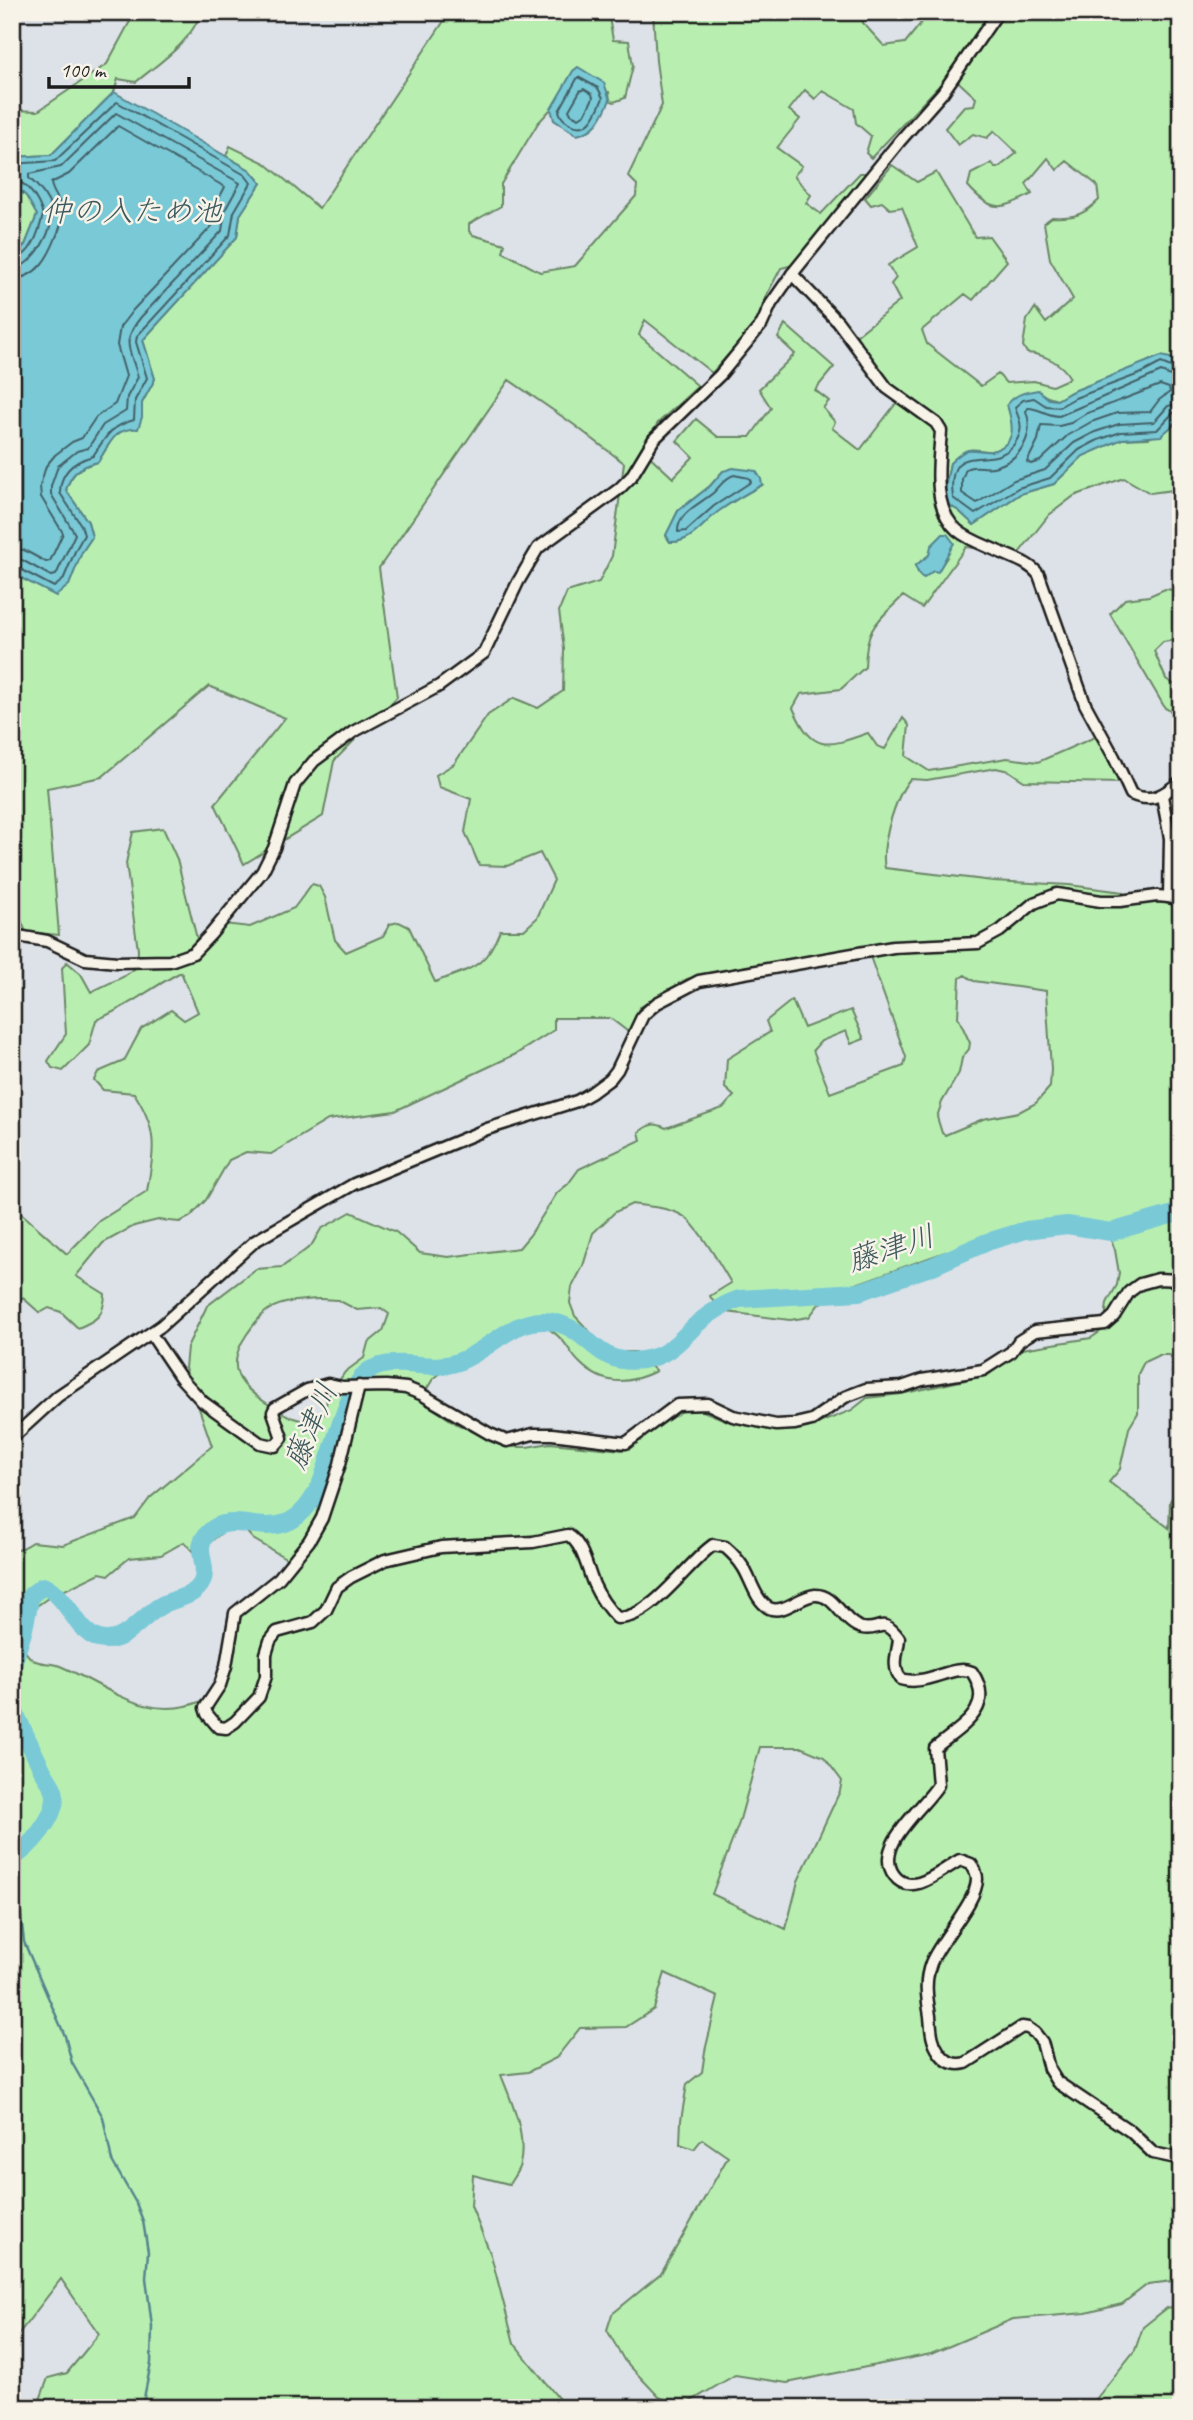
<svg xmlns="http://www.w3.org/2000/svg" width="1193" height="2420" font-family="Caveat,'Klee One',sans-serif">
<rect width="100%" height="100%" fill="#dde2e8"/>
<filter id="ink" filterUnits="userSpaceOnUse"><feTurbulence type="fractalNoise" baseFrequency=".0143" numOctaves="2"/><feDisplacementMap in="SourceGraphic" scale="14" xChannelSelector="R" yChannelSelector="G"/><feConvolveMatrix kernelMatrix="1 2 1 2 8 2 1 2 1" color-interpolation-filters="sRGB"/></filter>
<g filter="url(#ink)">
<g fill="#b8efb1" stroke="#6a8666" stroke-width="2" fill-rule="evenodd">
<path d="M135 12H201C191 43 160 62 136 82L118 79 114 92 51 155 12 157V110L38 111 107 64Z"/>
<path d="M446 12H608L613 40 629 41 633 66 625 98 614 102 610 100 609 92 551 109 538 123 501 184V206L469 224V231L473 235 505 244 503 252 540 272 575 266 636 196 637 185 628 176 662 105 656 61 653 12H863V23L884 46 905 43 930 12H1181V366L1170 358 1152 359 1140 366 1071 392 1057 400 1042 395 1007 405C1014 424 1018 445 991 451 984 452 976 448 969 450 962 452 955 460 950 463L945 489 947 504 959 511 974 525 1020 494 1054 484 1083 456 1122 439 1149 438 1172 427 1177 419 1181 418V489L1150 493 1124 478 1074 496 1049 515 1019 553 966 547 922 608 903 596C876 623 866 627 865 667L841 689 801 694 793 708C813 753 826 748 868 733L877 746 885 749 903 718 909 725 906 756 929 771 1007 758 1038 762 1095 737 1112 757 1121 783 1024 781 1009 771 996 768 927 780 910 779C895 797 880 847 885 868L993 881 1069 885 1123 892 1126 905 1159 902 1181 906V1371L1169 1355H1159L1144 1362 1138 1374V1413L1129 1428 1120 1469 1109 1482 1169 1528 1170 1501 1181 1484V2280L1148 2284 1122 2304 1086 2313 1013 2319 931 2354 787 2383 735 2375 681 2407 659 2397 624 2360 607 2330 612 2314 661 2274 728 2157 702 2139 694 2149 680 2144 681 2120 687 2084 702 2072 705 2051 718 1997 665 1973 654 2009 626 2027 580 2028 556 2058 528 2072 501 2075C511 2100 527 2135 520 2164 519 2170 513 2178 509 2184L473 2175 471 2206 491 2255 514 2343 566 2408H37L48 2378 67 2373 99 2334 61 2279 17 2336 12 2352V1548L19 1550 32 1542 63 1545 135 1518 150 1498 212 1446 185 1368 187 1347 207 1306 256 1269 282 1267 311 1246 321 1229 351 1212 396 1232 420 1253 448 1257 519 1248 530 1235 557 1193 568 1184 579 1169 641 1140 639 1132C650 1124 654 1122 666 1128L723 1108 734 1096 725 1088 727 1059 770 1032 766 1021 792 1000 804 1028 851 1010 864 1039 851 1044 846 1031 821 1041 813 1050 830 1093 904 1066 906 1057 867 948 777 961 687 979 639 1008 631 1034 610 1018H554V1030L516 1054 395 1111 328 1120 271 1154 246 1152 229 1160 206 1200 190 1217 180 1222 158 1220 134 1226 103 1243 76 1276 105 1294C104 1316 97 1320 78 1328L61 1312 49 1308 40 1313 23 1298 12 1296V1205L67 1254 99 1221 147 1191C154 1150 159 1131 134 1093L103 1090 94 1080 98 1072 124 1061 141 1029 171 1010 184 1020 198 1012 181 972C152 987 127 1008 96 1020L89 1045 63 1071 52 1068 48 1061 66 1034 62 968 67 962 81 974 91 992 123 977 137 967 138 950 126 863 133 832 163 828 177 859 200 951 224 924 250 927 294 908 312 884 319 886 325 897 335 940 346 952 383 936 390 924 399 922 409 927 435 982C471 968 485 969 500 930H524L537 918 554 880 540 853 507 866 479 865 465 832 471 799 439 787 436 775 454 764 488 715 514 698 538 708 563 691 564 649 559 611 567 592 599 582 612 556 624 463 573 424 509 380 379 568 397 697 334 761 323 816 244 864 215 804 285 718 209 686 102 777 47 788 59 935 26 932 20 918 12 885V571L17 576 56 595 69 585 82 552 92 537 88 522 66 490C71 473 80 466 98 462L114 436 142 417V403L155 379 143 340 237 237 240 215 261 183 250 170 226 156 230 146 265 163 319 208 448 15ZM950 74 976 98 974 105 964 106 945 128 958 145 973 134 987 138 994 131 1017 153 998 168H995L992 163 971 174 968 186C993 214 1002 209 1032 194L1026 184 1048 158 1057 170 1067 161 1097 185 1099 200C1084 215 1074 218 1052 217L1044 223 1050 259 1073 299 1046 323 1035 308 1027 320 1023 346 1027 353C1044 354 1062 363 1070 378L1052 386 1034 381 1006 383 998 374 981 386 927 344 922 330 965 294 973 300 1007 261 989 236 975 237 936 172 917 182 892 165 865 198 871 205 882 202 890 209 902 207 918 247 888 265 896 278 891 284 900 301 856 336 890 383 904 393 860 450 832 428 835 422 823 408 829 401 815 390 834 367 785 324 778 338 795 354 759 389 771 408 750 437H718L696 419 677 441 693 457 673 478 642 449 658 423 698 386 639 335 645 320 712 373 757 322 765 298 781 268 793 265 867 173H860L821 214 806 203 811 195 794 176 802 166 777 148 800 119 789 110 805 90 815 99 823 91 854 109 856 123 871 136 866 153 871 158ZM723 471 762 485C746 493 731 502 717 512 702 524 691 543 670 542L666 536 678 511 710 486ZM929 555 947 557 938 571 933 570 920 576 915 566ZM965 975 974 981 1046 991 1051 1069 1050 1087 1036 1103 1019 1112 983 1119 945 1135 942 1133 937 1117 942 1102 959 1073 962 1058 969 1049 970 1043 958 1017 960 978ZM632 1204C649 1207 672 1207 686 1218 701 1230 721 1266 731 1283L710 1296 719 1311 790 1320 809 1317 819 1304 848 1287 1017 1226 1067 1220 1106 1225 1115 1250 1119 1273 1117 1285 1107 1303 1104 1329 1091 1338 1022 1349 988 1375 901 1394 867 1398 852 1410 807 1428 777 1431 733 1423 698 1409 682 1411 622 1450 550 1443 527 1447H506L457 1424 420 1400 433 1379 466 1354 502 1330 531 1319C542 1324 555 1332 563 1341 569 1348 573 1357 580 1363 603 1386 628 1385 656 1371L635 1352H609L575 1316 570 1303 572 1287 583 1266 593 1233 615 1212ZM320 1299 338 1300 357 1310 381 1308 389 1314 383 1331 368 1343 364 1358 345 1372 327 1398 325 1413 316 1422C296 1421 289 1417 271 1406 240 1387 223 1369 247 1334 253 1326 259 1316 268 1310 283 1301 303 1300 320 1299ZM245 1530 253 1539 294 1563 263 1599 242 1609 236 1616 212 1703 204 1700C148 1725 108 1686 60 1666 52 1663 41 1664 33 1660 27 1656 21 1645 16 1639L24 1615 48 1598 100 1573 109 1575 129 1558 161 1555 184 1542 195 1554 224 1531ZM760 1747H800L824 1757 842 1781 840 1791 798 1881 786 1929 712 1894 739 1823Z"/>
<path d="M12 184 26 195 37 215 25 245 12 255Z"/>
<path d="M1165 589 1173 590C1179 607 1185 623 1176 640L1163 642 1154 651 1166 679 1181 689V714H1176L1165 708 1110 614 1125 599 1149 596Z"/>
<path d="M1176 2306 1181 2309V2408H1089L1135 2350 1143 2327 1167 2308Z"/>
</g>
<g fill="#7ac9d7" stroke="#54848c" stroke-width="2">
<path d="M578 67 604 83 610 100C602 117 597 131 577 135L554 120 551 109 573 71Z"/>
<path d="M114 92 250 170 261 183 240 215 237 237 143 340 155 379 142 403V417L138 429C114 427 109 445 98 462 80 466 71 473 66 490L88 522 92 537 82 552 69 585 56 596 17 576 12 571V255L25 245 37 215 26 196 12 184V157L51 155Z"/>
<path d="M1161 356 1170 358 1181 366V418L1161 436 1122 439 1083 456 1054 484 1020 494 974 525 959 511 947 504 945 489 950 463C955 458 961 452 968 450 976 449 984 452 991 451 1018 445 1013 424 1007 405 1015 394 1025 392 1038 390L1049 399 1057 400 1071 392Z"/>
<path d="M733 468 756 471 761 479 762 485C747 493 733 501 719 511 703 523 692 543 670 542L666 535 678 511 710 486 723 471Z"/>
<path d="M943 534H947L954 543 938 572 933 571 924 578 920 576 915 566 929 555 931 546Z"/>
</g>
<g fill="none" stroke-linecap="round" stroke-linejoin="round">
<g stroke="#426167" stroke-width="2">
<path d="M578 77 598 88 603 98C597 112 589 134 571 124 564 120 561 118 559 111Z"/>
<path d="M584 89 592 94 593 98 585 114 579 118 571 114 569 110 580 91Z"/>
<path d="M12 164 55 161 117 102 245 175 251 183 234 212 230 235 137 336 136 342 147 378 135 400 134 420C111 426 106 436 93 456 74 461 60 471 60 493L81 525 84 535 76 549 63 580 54 587 18 568 12 567"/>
<path d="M12 179C28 182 39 201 43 215 39 231 32 257 12 260"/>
<path d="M12 269C33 268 57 227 51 209 48 197 38 186 29 178V174L61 167 116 113 240 183 225 210 222 231 141 317C120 343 130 348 138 377L127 397 126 411 103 425 88 448 77 451 58 466 51 486V494L75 534 56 575 51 576 22 560 12 558"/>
<path d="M12 279C38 278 49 256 57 235 60 228 63 221 63 213 62 202 52 193 51 183L69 174 118 126 225 187 215 206 212 226 133 310 120 327 117 345 126 376 115 404 96 417 82 438 72 442 55 455 46 466 40 486 41 497 63 533 50 561 46 562 24 550 12 548"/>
<path d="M1181 371 1161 363 1142 373 1075 398 1059 407 1046 406 1034 398 1023 400 1015 407C1016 412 1019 417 1020 422 1022 430 1019 437 1015 443 993 475 945 434 953 498L975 514 1018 488 1050 478 1079 450 1098 440 1121 432 1157 430 1173 413 1181 412"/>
<path d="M1181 380 1161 372 1059 416C1047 416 1037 407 1028 408L1026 411C1035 436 1020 461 993 467 983 469 975 464 966 469L962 479V493L977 503 1014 480 1045 470 1074 443 1095 432 1119 424 1154 422 1168 406 1181 403"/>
<path d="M1160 385 1169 388 1170 392 1159 400 1150 412 1117 413 1091 422 1068 435 1040 461 1031 464 1027 462 1038 440 1041 425 1059 426 1071 423 1085 414Z"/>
<path d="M734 475 749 478 751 482 714 506 686 531 678 532C677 513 700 504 713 493 721 486 724 478 734 475Z"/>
</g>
<path stroke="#54848c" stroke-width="2.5" d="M14 1857 24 1942 65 2036 72 2063 103 2117 112 2161 136 2203 143 2221 148 2252 146 2278 152 2326 151 2363 142 2408"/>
<g stroke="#7ac9d7" stroke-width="18">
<path d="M12 1667 24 1629 31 1595 43 1586C70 1595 76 1637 104 1640 127 1642 143 1615 162 1605 175 1598 195 1597 202 1582 210 1563 191 1549 209 1532 239 1503 285 1560 320 1485 331 1460 349 1380 370 1370 398 1355 429 1373 458 1362 491 1350 514 1315 553 1322 593 1330 593 1366 642 1360 668 1357 680 1340 698 1323 710 1313 724 1304 739 1299L859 1292 933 1266 987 1242 1026 1230 1067 1225 1111 1232 1181 1212"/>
<path d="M12 1706C22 1728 32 1750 43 1771 47 1779 55 1788 55 1796 56 1817 30 1848 12 1858"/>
</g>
<g stroke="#1c1c1c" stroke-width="15">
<g id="minor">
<path d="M792 274 838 322 887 388 936 423 941 431C939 462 931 507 957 530 970 541 987 546 1002 553 1015 559 1030 563 1039 575L1085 704 1114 757 1131 794C1152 804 1165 794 1181 781"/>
<path d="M1162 796 1170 838 1169 897"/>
<path d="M12 935 47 941 85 959 117 962 170 961 193 953 211 934 262 872 274 848 295 784 314 761 353 732 439 686 484 653 518 582 538 548 619 489 631 477 654 439 720 375 762 324 771 304 792 274 899 142 943 92 998 12"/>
<path d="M151 1334 180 1377 203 1402 260 1443 275 1446 282 1438 273 1412 275 1408 307 1390 328 1384 342 1387 386 1386 406 1388 421 1394 490 1434 507 1441 533 1434H552L626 1443 677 1405 708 1404 733 1416 776 1425 795 1424 812 1420 845 1397 866 1389 902 1387 922 1380 983 1370 1011 1352 1019 1341 1035 1331 1105 1324 1114 1316 1129 1292 1140 1284 1158 1279 1181 1280"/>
<path d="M359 1386 340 1464 322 1518 309 1541 279 1578 235 1613 226 1666 220 1685 205 1708 207 1714 218 1727 226 1728 235 1722 259 1697 266 1676V1654L270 1641 277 1632 313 1622 326 1610 337 1587 351 1577 385 1560 441 1547 533 1542 568 1535C583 1544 587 1569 594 1585 599 1596 608 1609 617 1618 652 1619 686 1564 713 1545L725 1547C732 1553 738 1559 743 1567 751 1579 755 1600 769 1608 783 1615 800 1596 815 1595 836 1594 842 1623 862 1628 881 1632 881 1615 899 1638 898 1653 891 1666 901 1679 926 1687 954 1663 972 1672 997 1709 960 1727 935 1748L938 1785C923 1809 873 1846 894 1875 911 1899 943 1869 960 1860L971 1864C974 1868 977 1874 977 1879 977 1902 940 1940 931 1963 924 1981 927 1998 930 2016 931 2028 931 2041 939 2052 946 2062 954 2066 966 2063L1022 2027 1028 2028 1035 2033 1042 2042 1049 2069 1057 2082 1130 2131 1153 2153 1181 2159"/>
<path d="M12 1438 58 1396 161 1326 255 1241 354 1184 487 1129 577 1101 591 1093 610 1079 617 1070 643 1015 657 1003 699 981 893 947 978 943 1000 931 1034 903 1057 894 1101 901H1120L1157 896 1169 897 1181 901"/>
</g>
</g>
<use href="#minor" stroke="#f7f3e8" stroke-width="10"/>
</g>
</g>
<g text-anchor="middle" stroke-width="5" stroke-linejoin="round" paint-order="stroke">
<g font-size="30" font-style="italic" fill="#3d595d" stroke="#f7f3e8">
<text x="132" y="221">仲の入ため池</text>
<text transform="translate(891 1248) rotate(-18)" y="10">藤津川</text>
<text transform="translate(311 1426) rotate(-67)" y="10">藤津川</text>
</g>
</g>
<rect width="1193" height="2420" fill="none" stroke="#f7f3e8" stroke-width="42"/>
<rect x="21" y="21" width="1151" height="2378" fill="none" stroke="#1c1c1c" stroke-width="2.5" filter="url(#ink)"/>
<path d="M49 77v10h140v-10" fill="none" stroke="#1c1c1c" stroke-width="3.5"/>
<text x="60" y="77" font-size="21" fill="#1c1c1c" stroke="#f7f3e8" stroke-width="5" paint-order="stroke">100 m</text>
</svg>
